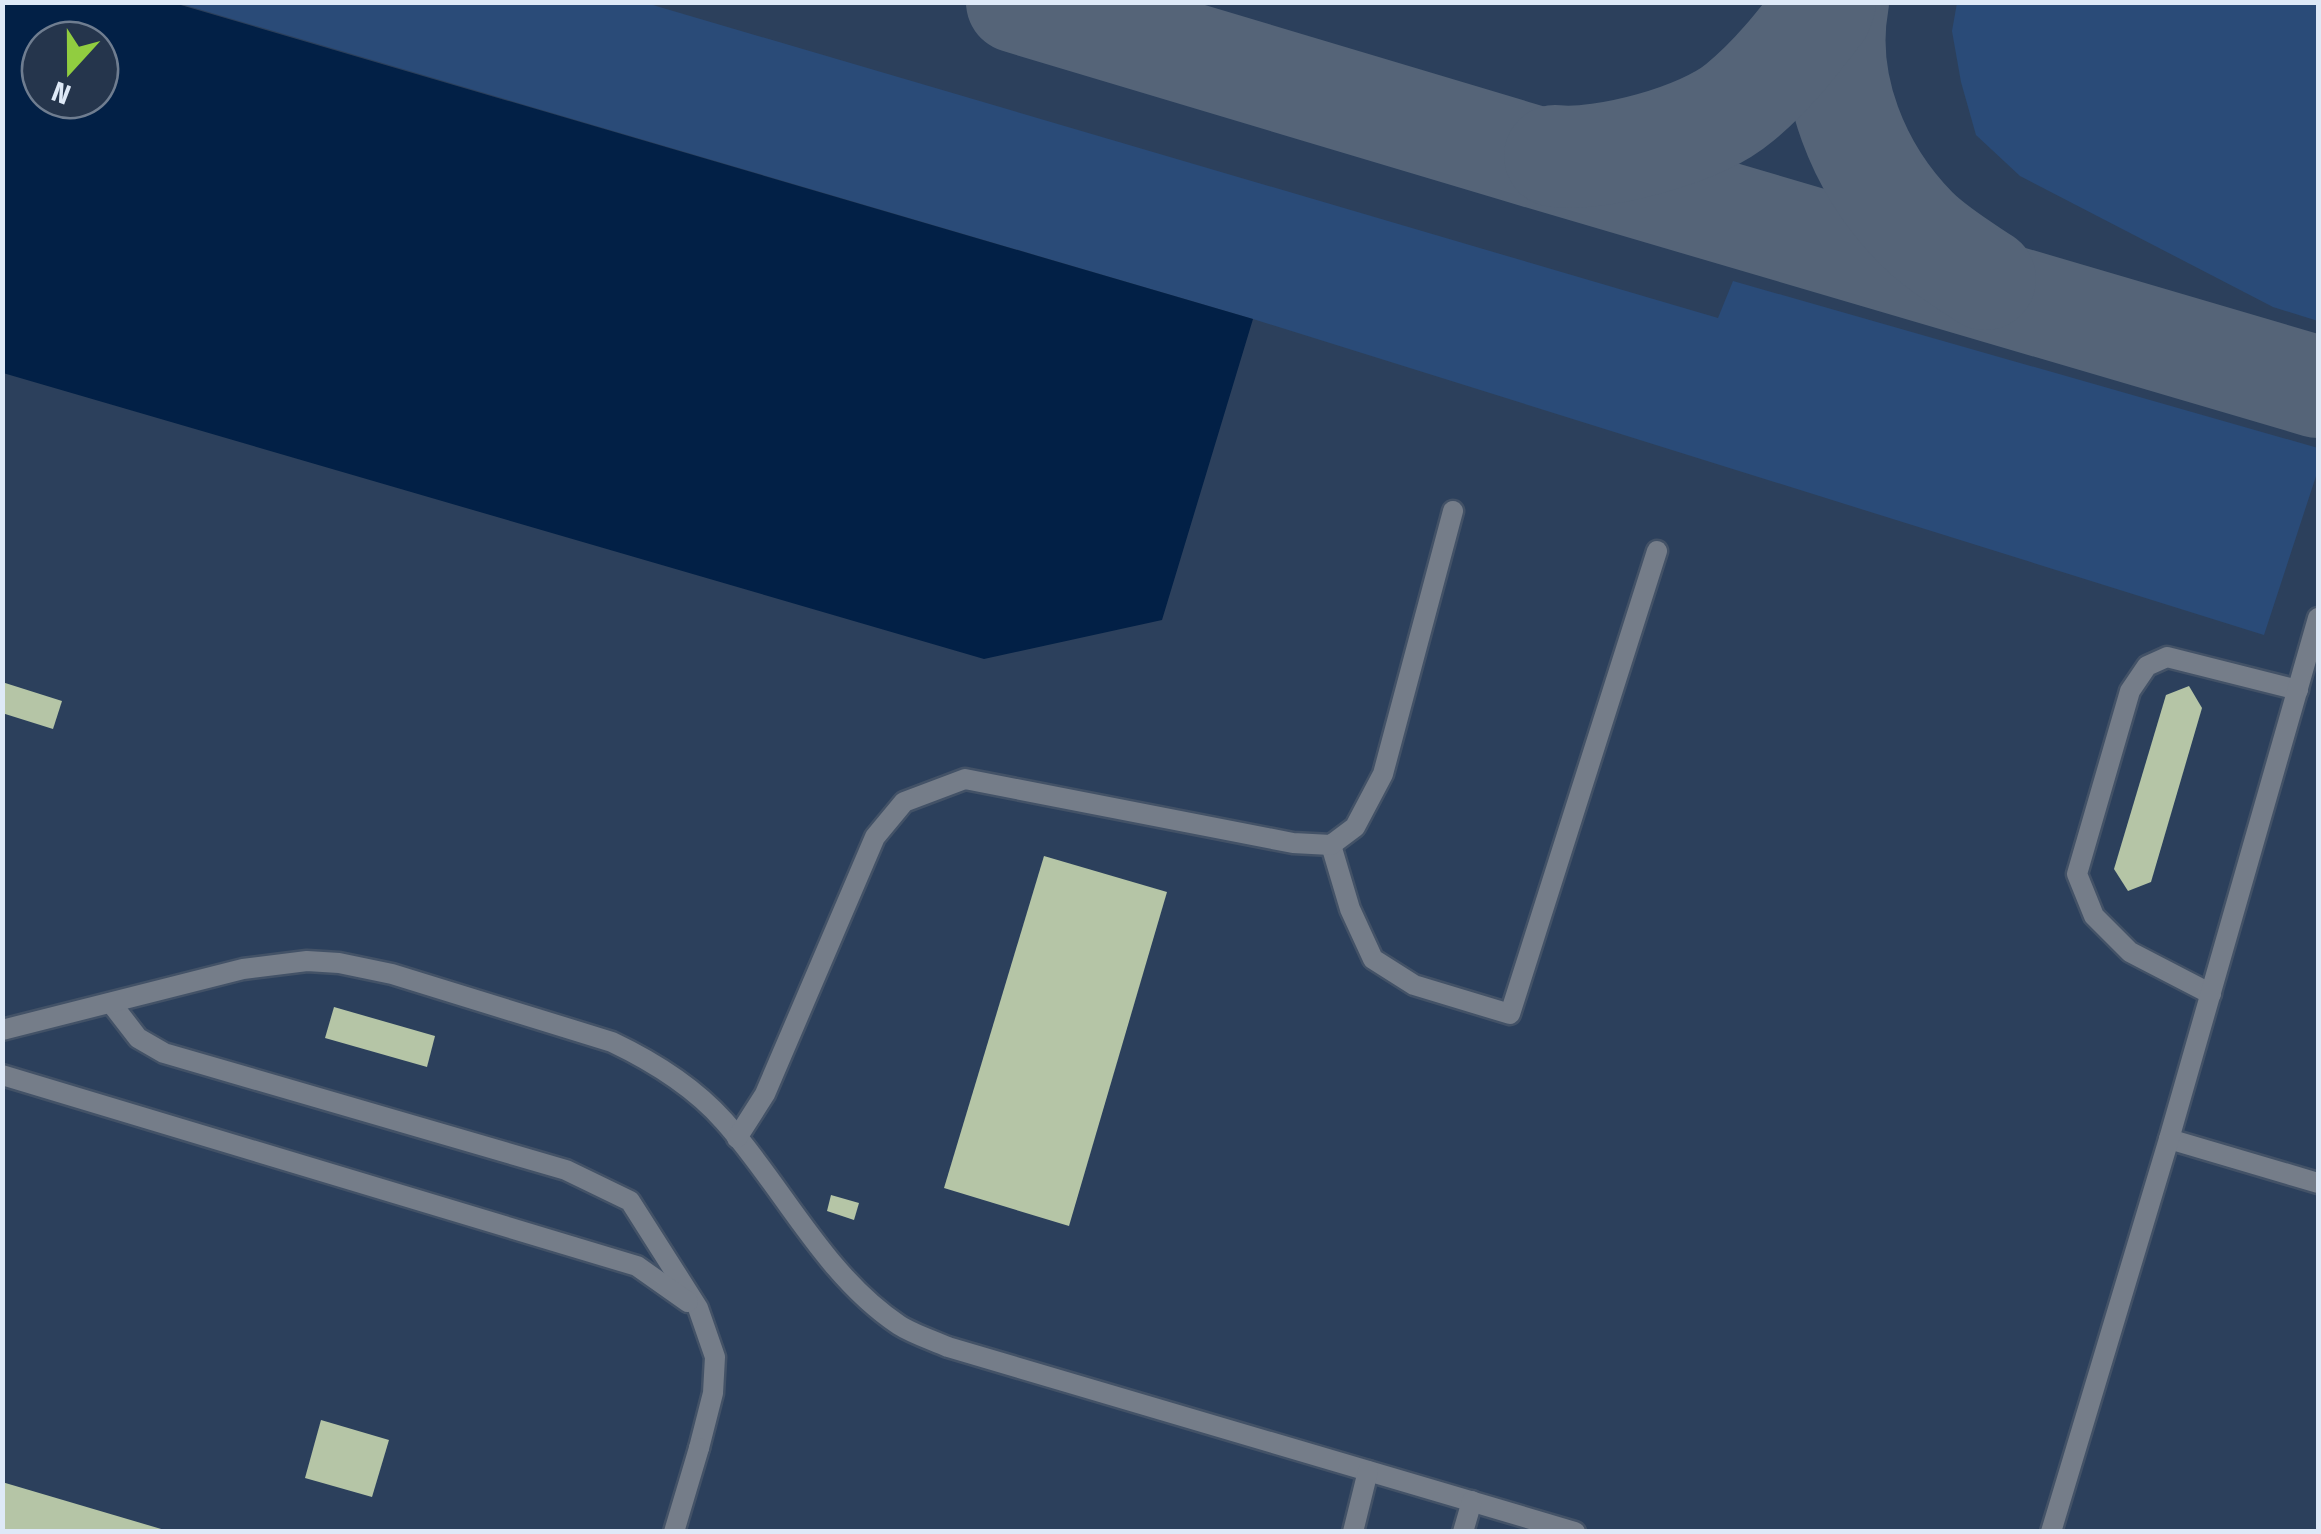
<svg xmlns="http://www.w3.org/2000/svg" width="2321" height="1534" font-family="'Fira Sans Condensed',sans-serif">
<rect width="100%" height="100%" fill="#25354c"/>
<path fill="#2c405c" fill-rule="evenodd" d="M3 3H2318V1531L3 1532ZM40 40H100V100H40Z"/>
<g fill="#2a4b78">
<path d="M178 3H646L1718 318 1733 281 2318 448V470L2264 635 1253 319Z"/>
<path d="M1957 3H2318V321L2273 307 2020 176 1976 135 1961 82 1952 31Z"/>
</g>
<path fill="#022046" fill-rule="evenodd" d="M2 3H174L1253 319 1162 620 984 659 3 373ZM40 40H100V100H40Z"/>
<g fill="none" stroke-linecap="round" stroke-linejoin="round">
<g stroke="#556478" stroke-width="102">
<path d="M1017 2 1515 151 2318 387"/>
<path d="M1838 2C1823 84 1859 170 1916 228 1936 248 1961 263 1985 279"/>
<path d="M1555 156C1603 161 1701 135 1739 103 1771 77 1797 44 1822 11L1825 2"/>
</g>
</g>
<g fill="#b5c5a6">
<path d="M2 682 62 701 53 729 2 713Z"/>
<path d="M2189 686 2202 708 2151 882 2128 891 2114 869 2166 695Z"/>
<path d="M1044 856 1167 892 1069 1226 944 1188Z"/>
<path d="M334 1007 435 1036 427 1067 325 1038Z"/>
<path d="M831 1195 859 1203 854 1220 827 1211Z"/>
<path d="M321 1420 389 1440 372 1497 305 1478Z"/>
<path d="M2 1482 168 1531V1532H2Z"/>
</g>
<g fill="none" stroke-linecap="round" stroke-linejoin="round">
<g stroke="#435267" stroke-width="25">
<g id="lane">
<path d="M1331 845 1350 909 1373 959 1414 985 1510 1014 1657 551"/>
<path d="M2211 994 2130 952 2094 916 2077 874 2130 691 2147 666 2167 657 2298 690"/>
<path d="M111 1003 138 1038 164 1053 566 1170 630 1201 698 1308 715 1357 713 1393 699 1448"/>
<path d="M2 1030 243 969 307 961 339 963 392 974 612 1042C654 1062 693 1086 724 1121 783 1187 824 1275 899 1325 913 1334 932 1340 948 1347L1575 1532"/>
<path d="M2 1075 637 1266 688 1302"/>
<path d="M737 1138 765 1094 875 837 904 802 965 779 1293 843 1331 845 1355 827 1383 774 1453 511"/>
<path d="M2169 1139 2318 1183"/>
<path d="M1353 1532 1368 1471"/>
<path d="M1463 1532 1472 1501"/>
<path d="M2051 1532 2169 1139 2318 618"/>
</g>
</g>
<g stroke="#435267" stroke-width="25">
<path id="street" d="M674 1532 699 1448"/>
</g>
<use href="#lane" stroke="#757d89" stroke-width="20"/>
<use href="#street" stroke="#757d89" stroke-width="20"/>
</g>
<rect width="2321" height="1534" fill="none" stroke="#dee9f7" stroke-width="10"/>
<g transform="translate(70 70) rotate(201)"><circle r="48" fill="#25354c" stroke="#6f7d90" stroke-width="2.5"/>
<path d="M0-8L18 38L0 25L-18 38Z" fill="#91cd40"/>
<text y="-15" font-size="28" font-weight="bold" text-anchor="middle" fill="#dee9f7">N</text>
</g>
</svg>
